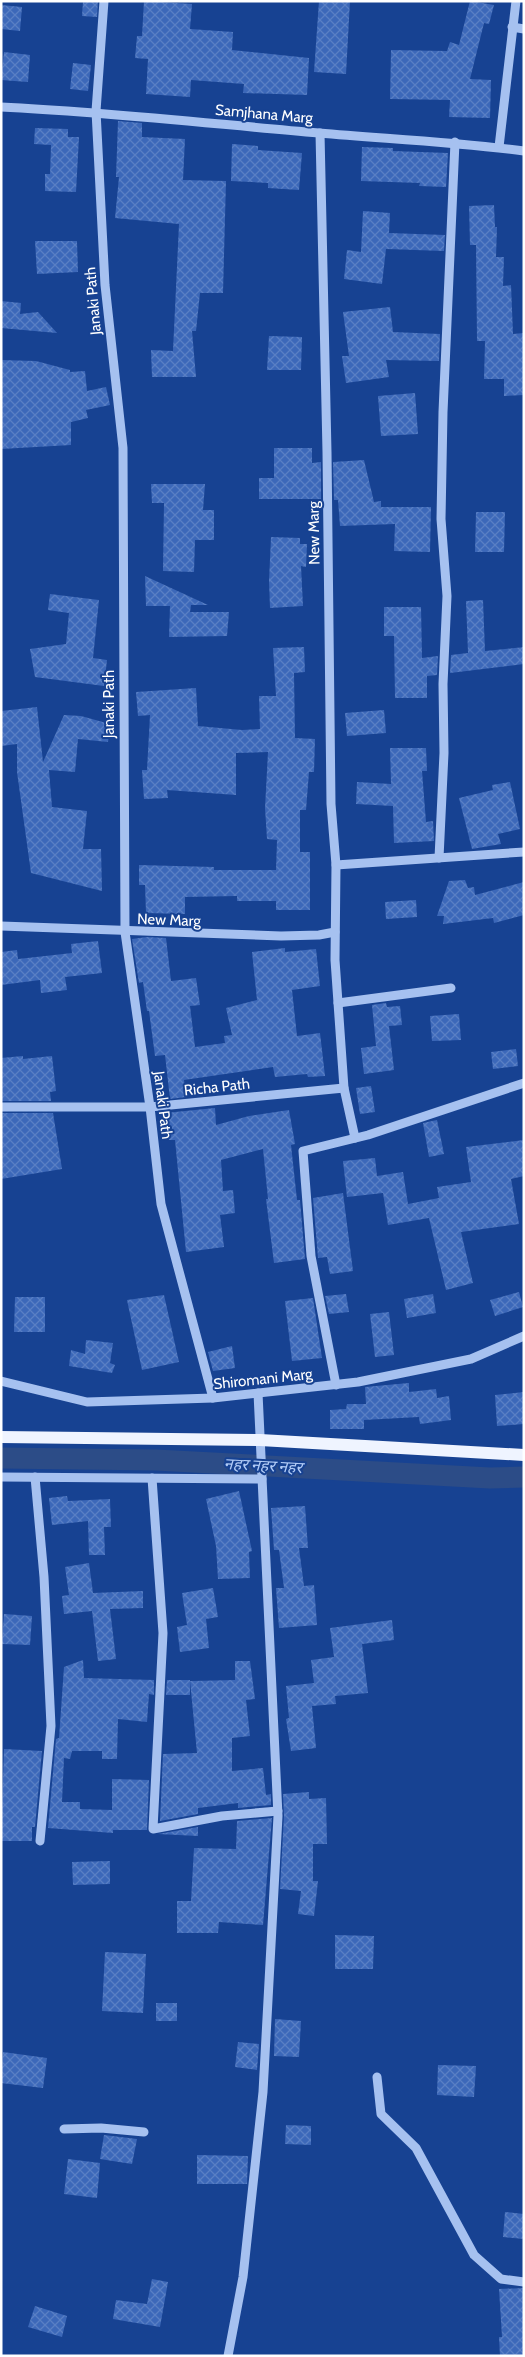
<svg xmlns="http://www.w3.org/2000/svg" width="525" height="2357" font-family="Cabin,'Noto Sans Devanagari',sans-serif">
<defs>
<pattern id="building-cross-hatch" width="8" height="8" patternUnits="userSpaceOnUse" patternTransform="scale(1.25)"><rect width="8" height="8" fill="#3c68b9"/><path d="M0 0l8 8M0 8l8-8" fill="none" stroke="#597fc4"/></pattern>
</defs>
<rect width="100%" height="100%" fill="#174292"/>
<g fill="none" stroke-linecap="round" stroke-linejoin="round">
<path stroke="#2c4c87" stroke-width="21" d="M1 1458 156 1460 490 1478 524 1477"/>
</g>
<g fill="url(#building-cross-hatch)">
<path d="M83 1H98L97 17 82 16Z"/>
<path d="M144 1 192 4 190 29 233 32 232 50 309 58 307 95 243 93 244 84 191 80 190 97 146 94 148 59 135 58 137 36H142Z"/>
<path d="M319 1H350L346 74 314 72Z"/>
<path d="M470 1 494 5 489 24 484 23 470 79 491 80 490 118 449 117 450 100 390 99 391 50 447 51 450 42 459 45Z"/>
<path d="M1 5 22 7 20 31 1 29Z"/>
<path d="M4 52 30 55 28 82 1 80Z"/>
<path d="M73 63 91 65 88 91 70 89Z"/>
<path d="M118 121 142 123V137L185 139 183 180 226 181 223 293H200L196 331H192L196 377H152L151 350 173 351 179 224 115 218 119 177H116Z"/>
<path d="M35 128 68 129V137H79L76 192 45 191V174H50L51 145 34 144Z"/>
<path d="M232 144 258 146V150L302 153 299 190 268 188V183L231 181Z"/>
<path d="M362 147 393 148V151L448 153 446 187 419 186 420 183 361 181Z"/>
<path d="M494 205 495 227H497L496 257H504L503 286 511 285 513 334 524 333V395L504 396V379H484L485 341H477L476 245H470L469 206Z"/>
<path d="M363 211 390 213 389 233 445 235 444 251 386 249 382 284 344 279 347 250 361 252Z"/>
<path d="M35 241H77L78 272 37 274Z"/>
<path d="M1 301 21 303 20 314 38 312 57 333 1 328Z"/>
<path d="M390 307 393 332 440 334 439 361 386 360 389 377 346 383 342 356H349L343 312Z"/>
<path d="M269 336 302 337 301 370H267Z"/>
<path d="M1 360 36 361 70 370V372L85 371 87 391 106 387 110 405 86 410 88 418 71 422V445L1 449Z"/>
<path d="M415 393 418 434 381 436 378 396Z"/>
<path d="M274 448H312V463L321 462V499H259V478H274Z"/>
<path d="M364 460 374 502 381 501V507H431L430 552 394 551 395 524 340 526 338 500H334L333 462Z"/>
<path d="M151 484H205L203 510H214V540H195L194 572 163 571 164 503H152Z"/>
<path d="M476 512H505L504 552H475Z"/>
<path d="M271 537 300 538V544H307L306 567 301 566 303 606 270 608 269 581Z"/>
<path d="M145 576 208 605H191L190 612H229L227 636 169 637 170 606H146Z"/>
<path d="M50 594 99 600 93 658 107 660 104 686 35 677 30 649 66 644 69 613 48 610Z"/>
<path d="M483 600 485 651 524 647V664L450 673 451 655 468 653 466 601Z"/>
<path d="M384 607H421L422 658 438 656 437 675 427 676V698H395L394 636H384Z"/>
<path d="M304 647 305 672 294 673 295 738 315 739 314 772H309L306 810H300V852H310V910H276V901H237V896L185 897V914L146 913 145 885H139V865L214 867V870H276L277 840 267 839 265 808 268 752 236 753V795L167 790 168 798 144 799 142 770H147L150 715 138 716 136 692 196 688 198 726 242 730 260 729 259 696H276L273 648Z"/>
<path d="M37 707 43 762 64 715 81 716 110 724 108 742 78 739 75 772 49 770 52 807 87 811 83 849H101L102 891 31 873 17 772V744L1 746V711Z"/>
<path d="M384 710 386 733 347 736 345 713Z"/>
<path d="M390 748H426L427 771H422L426 822 433 821 434 841 394 843 393 806 356 804 357 782 391 784Z"/>
<path d="M510 782 520 829 498 834 501 844 472 849 459 798 493 790 492 785Z"/>
<path d="M465 880 468 888 474 887 475 895 524 882V915L494 923 493 918 443 924 444 916H437L449 881Z"/>
<path d="M416 900 417 917 386 919 385 902Z"/>
<path d="M147 937 166 938 171 981 196 978 200 1005 190 1006 195 1047 225 1043 224 1036 232 1035 226 1008 257 1000 252 952 285 948V952L316 949 320 986 292 990 297 1036 320 1033 325 1076 308 1077 307 1074 275 1077 273 1067 184 1080 186 1097 170 1099 165 1055 155 1056 149 1011H147L143 982 139 983 132 939Z"/>
<path d="M98 941 102 973 65 977 67 990 41 993 40 980 1 985V952L17 950 18 959 72 953 71 944Z"/>
<path d="M386 1003 387 1007 400 1006 402 1025 389 1026 394 1070 364 1074 361 1048 376 1046 372 1005Z"/>
<path d="M459 1014 461 1040 432 1041 430 1016Z"/>
<path d="M516 1049 518 1066 493 1069 491 1052Z"/>
<path d="M23 1056V1059L52 1056 56 1091 50 1092 51 1101H1V1058Z"/>
<path d="M371 1086 375 1112 360 1114 356 1088Z"/>
<path d="M215 1108 216 1125 249 1116 289 1110 295 1144 291 1145 297 1200H300L305 1259 274 1263 266 1199H268L263 1149 221 1160 223 1191 233 1190 235 1213 220 1215 224 1247 186 1252 175 1140H169L165 1113Z"/>
<path d="M1 1113H53L62 1169 1 1179Z"/>
<path d="M437 1120 444 1154 429 1157 423 1123Z"/>
<path d="M524 1140V1176L511 1179 519 1224 461 1232 473 1283 446 1290 429 1218 388 1225 383 1193 347 1197 343 1161 375 1158 377 1176 403 1172 408 1204 439 1198 437 1187 471 1182 466 1147Z"/>
<path d="M343 1193 353 1271 330 1274 327 1257 318 1258 313 1198Z"/>
<path d="M519 1292 523 1307 495 1316 490 1300Z"/>
<path d="M346 1294 349 1312 329 1314 325 1296Z"/>
<path d="M433 1294 436 1313 407 1318 404 1299Z"/>
<path d="M164 1295 179 1362 142 1370 127 1300Z"/>
<path d="M15 1297H45V1332H14Z"/>
<path d="M313 1298 322 1358 292 1361 285 1301Z"/>
<path d="M389 1312 394 1355 375 1357 370 1314Z"/>
<path d="M86 1340 113 1343 110 1363 115 1365 112 1373 69 1366 71 1350 85 1354Z"/>
<path d="M232 1346 235 1368 213 1371 208 1352Z"/>
<path d="M409 1383V1392L436 1389 437 1398 449 1396 451 1420 420 1424 419 1417 364 1420V1429H330V1410L346 1409 347 1404H366L365 1387Z"/>
<path d="M524 1392V1424L497 1426 495 1395Z"/>
<path d="M239 1491 252 1551 249 1552 250 1578 218 1579 216 1546 206 1499Z"/>
<path d="M67 1496 68 1501 110 1499 111 1527H104L105 1555H89L88 1521 52 1525 49 1498Z"/>
<path d="M305 1506 308 1548H299L304 1586 314 1585 317 1625 279 1628 276 1588H284L279 1550H274L271 1508Z"/>
<path d="M89 1563 93 1593 143 1591V1608L110 1609 116 1659 98 1661 92 1611 64 1614 62 1596 69 1595 65 1567Z"/>
<path d="M213 1588 218 1617 206 1619 209 1648 180 1652 177 1627 187 1625 182 1593Z"/>
<path d="M4 1614 32 1616 30 1645 2 1644Z"/>
<path d="M392 1620 394 1640 362 1644 368 1693 335 1696 336 1704 312 1706 316 1748 291 1751 286 1719 289 1718 286 1686 314 1683 311 1660 334 1657 330 1628Z"/>
<path d="M83 1660 84 1678 154 1680V1695L149 1694 147 1722 118 1719 117 1759H102V1751H72L70 1759 64 1758 62 1802H80V1809L112 1810V1779L149 1780 147 1830H113V1833L48 1828 56 1739 59 1738 64 1667Z"/>
<path d="M235 1661H250L255 1699 246 1700 250 1736 232 1738V1771L263 1768 266 1795 271 1794V1805L238 1808V1803L198 1808V1814L160 1821 163 1754 197 1753 190 1681 235 1680Z"/>
<path d="M167 1680H190V1695H166Z"/>
<path d="M4 1749 42 1751 35 1827H32V1841H1Z"/>
<path d="M309 1792V1799L326 1798 327 1844H313V1881H318L314 1916 298 1914 301 1891 280 1889 284 1816 283 1794Z"/>
<path d="M272 1818 263 1925 219 1922 218 1933H177V1901H191L194 1848 236 1849 237 1821Z"/>
<path d="M198 1827V1836L158 1834Z"/>
<path d="M110 1861V1884L73 1885 72 1862Z"/>
<path d="M335 1935 374 1936 373 1969H335Z"/>
<path d="M105 1952 146 1954 143 2013 102 2011Z"/>
<rect x="156" y="2003" width="21" height="18"/>
<path d="M275 2019 301 2021 299 2057 274 2056Z"/>
<path d="M238 2042 259 2044 257 2070 235 2067Z"/>
<path d="M3 2052 47 2058 43 2088 1 2083Z"/>
<path d="M438 2065 476 2066 474 2097 437 2095Z"/>
<path d="M286 2125 311 2126V2145L285 2144Z"/>
<path d="M104 2135 137 2139 132 2164 100 2159Z"/>
<path d="M197 2155 248 2156 247 2184H197Z"/>
<path d="M68 2159 100 2163 97 2198 64 2194Z"/>
<path d="M505 2212 524 2214V2239L503 2237Z"/>
<path d="M152 2279 168 2282 160 2327 113 2319 116 2300 147 2304Z"/>
<path d="M524 2288V2356H500L499 2337H502L499 2289Z"/>
<path d="M35 2306 67 2316 62 2337 28 2327Z"/>
</g>
<g fill="none" stroke-linecap="round" stroke-linejoin="round">
<g stroke="#a6c1f0" stroke-width="9">
<path d="M104 1 96 111 105 285 123 448 125 932 150 1107 161 1204 213 1398"/>
<path d="M512 27 524 29"/>
<path d="M1 107C108 112 213 124 319 133 388 139 456 142 524 151"/>
<path d="M320 133 327 452 331 804 336 865 335 960 344 1088 355 1138"/>
<path d="M499 147 516 1"/>
<path d="M439 858 444 753 443 684 447 596 441 519 443 412 455 142"/>
<path d="M336 865 524 852"/>
<path d="M1 926 281 936 319 935 335 932"/>
<path d="M338 1003 451 988"/>
<path d="M1 1107H150L344 1088"/>
<path d="M1 1381 87 1402 213 1398 358 1382 471 1359 524 1336"/>
<path d="M336 1385 311 1256 303 1151 368 1135 524 1083"/>
<path d="M1 1477 262 1479"/>
<path d="M35 1477 44 1577 51 1726 40 1841"/>
<path d="M152 1478 163 1633 153 1829 222 1816 278 1811"/>
<path d="M377 2077 381 2114 416 2148 474 2255 501 2279 524 2282"/>
<path d="M64 2129 101 2128 144 2132"/>
<path d="M228 2356 243 2277 263 2092 278 1816 258 1393"/>
</g>
<path stroke="#eff4ff" stroke-width="12" d="M1 1437 260 1440 524 1455"/>
</g>
<g text-anchor="middle" stroke-width="4" stroke-linejoin="round" paint-order="stroke">
<g font-size="15" fill="#fff" stroke="#174292">
<text transform="translate(264 114) rotate(5)" y="5">Samjhana Marg</text>
<text transform="translate(93 301) rotate(-95)" y="5">Janaki Path</text>
<text transform="translate(314 533) rotate(-91)" y="5">New Marg</text>
<text transform="translate(109 704) rotate(-90)" y="5">Janaki Path</text>
<text transform="translate(169 920) rotate(2)" y="5">New Marg</text>
<text transform="translate(217 1087) rotate(-6)" y="5">Richa Path</text>
<text transform="translate(163 1105) rotate(83)" y="5">Janaki Path</text>
<text transform="translate(263 1379) rotate(-6)" y="5">Shiromani Marg</text>
</g>
<g font-size="16" font-style="italic" fill="#b2ccf7" stroke="#174292">
<text transform="translate(263 1465) rotate(3)" y="6">नहर नहर नहर</text>
</g>
</g>
<rect width="525" height="2357" fill="none" stroke="#ffffff" stroke-width="5"/>
</svg>
